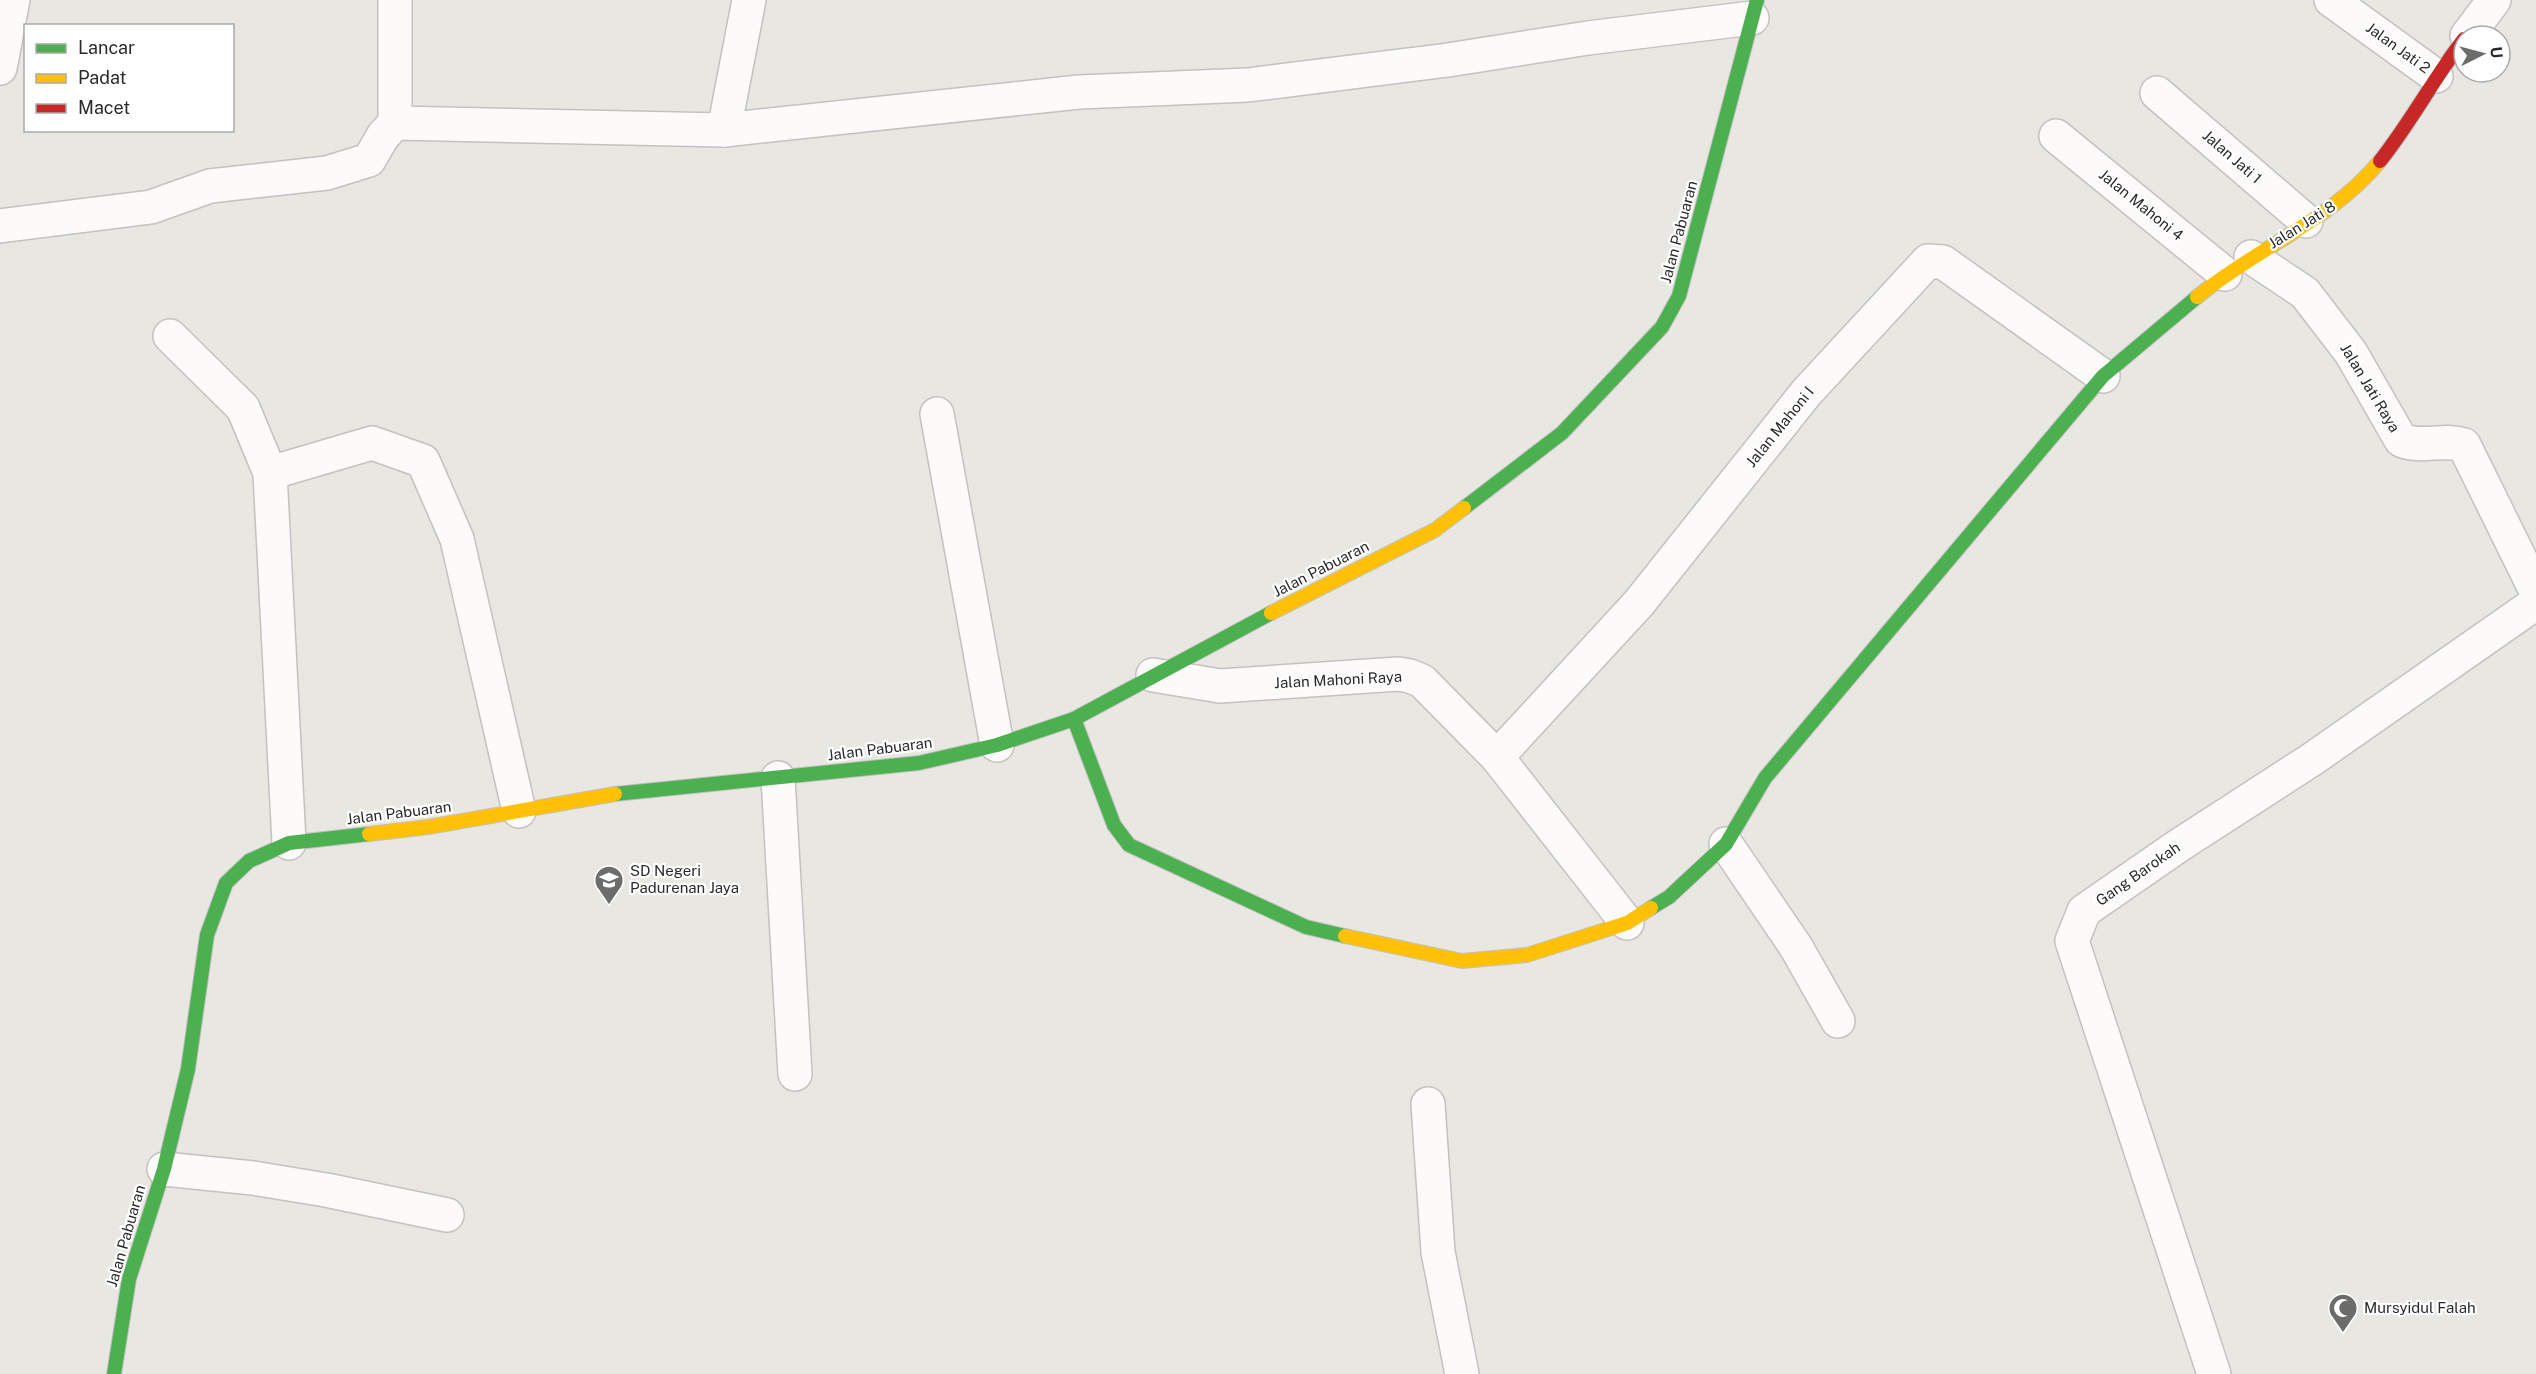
<svg xmlns="http://www.w3.org/2000/svg" width="2536" height="1374" font-family="'Public Sans',sans-serif">
<rect width="100%" height="100%" fill="#e8e7e1"/>
<g fill="none" stroke-linecap="round" stroke-linejoin="round">
<g stroke="#c2c2c0" stroke-width="36">
<g id="street">
<path d="M2331 0 2436 76"/>
<path d="M2467 36 2494 0"/>
<path d="M0 68 13 0"/>
<path d="M2157 93 2306 221"/>
<path d="M395 123 724 130 1079 92 1248 85 1448 60 1588 38 1752 18"/>
<path d="M724 130 749 0"/>
<path d="M2056 136 2225 274"/>
<path d="M0 226 151 207 210 186 327 173 369 160 383 136 395 123V0"/>
<path d="M2251 257 2305 293 2351 353 2401 440C2421 449 2443 438 2464 445L2536 591"/>
<path d="M170 336 243 408 270 473 289 843"/>
<path d="M937 414 997 745"/>
<path d="M270 473 372 443 423 461 457 539 519 811"/>
<path d="M1153 675 1220 686 1398 674 1410 676 1422 681 1497 757 1627 923"/>
<path d="M1497 757 1639 603 1806 393 1928 261 1943 262 2103 376"/>
<path d="M778 778 795 1074"/>
<path d="M1726 844 1796 947 1838 1021"/>
<path d="M1428 1104 1438 1252 1462 1374"/>
<path d="M164 1169 253 1178 326 1190 447 1215"/>
<path d="M2214 1374 2072 941 2084 911 2178 846 2311 760 2536 603"/>
</g>
</g>
<g stroke="#c2c2c0" stroke-width="16">
<g id="fast">
<path d="M1464 508 1562 433 1662 327 1679 296 1757 0"/>
<path d="M1074 719 1114 825 1129 845 1306 927 1345 936"/>
<path d="M615 794 919 763 997 745 1074 719 1271 613"/>
<path d="M1651 908 1669 897 1726 844 1765 778 2103 376 2197 297"/>
<path d="M114 1374 129 1279 164 1169 188 1069 207 935 226 883 249 861 289 843 369 834"/>
</g>
</g>
<g stroke="#c2c2c0" stroke-width="16">
<g id="slow">
<path d="M2197 297C2255 249 2332 220 2380 161"/>
<path d="M1271 613 1435 530 1464 508"/>
<path d="M369 834 428 827 615 794"/>
<path d="M1345 936 1462 961 1527 955 1627 923 1651 908"/>
</g>
</g>
<g stroke="#c2c2c0" stroke-width="16">
<path id="jam" d="M2380 161C2411 122 2434 78 2464 39"/>
</g>
<use href="#street" stroke="#fcfbfa" stroke-width="33"/>
<use href="#fast" stroke="#4caf50" stroke-width="14"/>
<use href="#slow" stroke="#ffc107" stroke-width="14"/>
<use href="#jam" stroke="#c62828" stroke-width="14"/>
</g>
<defs>
<g id="school-pin" transform="scale(1.5)"><path d="M0 17L-7.5 6A9.5 9.5 0 1 1 7.5 6Z" fill="#6c6c6a" stroke="#fff"/><path d="M0-5L7-2L0 1L-7-2ZM-4 1L0 2.5L4 1V4Q0 6-4 4Z" fill="#fff"/></g>
<g id="mosque-pin" transform="scale(1.5)"><path d="M0 17L-7.5 6A9.5 9.5 0 1 1 7.5 6Z" fill="#6c6c6a" stroke="#fff"/><path d="M3.5-4.9A6 6 0 1 0 3.5 4.9A5 5 0 1 1 3.5-4.9Z" fill="#fff"/></g>
</defs>
<g fill-rule="evenodd">
<use href="#school-pin" x="609" y="880"/>
<use href="#mosque-pin" x="2343" y="1308"/>
</g>
<g text-anchor="middle" stroke-width="4.5" stroke-linejoin="round" paint-order="stroke">
<g font-size="15" fill="#2a2a2a" stroke="#fff">
<text transform="translate(2398 48) rotate(36)" y="5">Jalan Jati 2</text>
<text transform="translate(2232 157) rotate(41)" y="5">Jalan Jati 1</text>
<text transform="translate(2141 205) rotate(39)" y="5">Jalan Mahoni 4</text>
<text transform="translate(2302 225) rotate(-32)" y="5">Jalan Jati 8</text>
<text transform="translate(1679 232) rotate(-75)" y="5">Jalan Pabuaran</text>
<text transform="translate(2370 388) rotate(59)" y="5">Jalan Jati Raya</text>
<text transform="translate(1780 427) rotate(-51)" y="5">Jalan Mahoni I</text>
<text transform="translate(1321 569) rotate(-27)" y="5">Jalan Pabuaran</text>
<text transform="translate(1338 680) rotate(-3)" y="5">Jalan Mahoni Raya</text>
<text transform="translate(880 749) rotate(-7)" y="5">Jalan Pabuaran</text>
<text transform="translate(399 813) rotate(-7)" y="5">Jalan Pabuaran</text>
<text transform="translate(2138 874) rotate(-35)" y="5">Gang Barokah</text>
<text transform="translate(126 1236) rotate(-74)" y="5">Jalan Pabuaran</text>
</g>
<g font-size="15" fill="#2a2a2a" stroke="#fff" text-anchor="start">
<text x="630" y="876">SD Negeri<tspan x="630" dy="17">Padurenan Jaya</tspan></text>
<text x="2364" y="1313">Mursyidul Falah</text>
</g>
</g>
<rect x="24" y="24" width="210" height="108" fill="#ffffff" stroke="#aaaaaa" stroke-width="1.5"/>
<rect x="36" y="44" width="30" height="9" fill="#4caf50" stroke="#aaaaaa" stroke-width="1.5"/>
<text x="78" y="54" font-size="18" fill="#2a2a2a">Lancar</text>
<rect x="36" y="74" width="30" height="9" fill="#ffc107" stroke="#aaaaaa" stroke-width="1.5"/>
<text x="78" y="84" font-size="18" fill="#2a2a2a">Padat</text>
<rect x="36" y="104" width="30" height="9" fill="#c62828" stroke="#aaaaaa" stroke-width="1.5"/>
<text x="78" y="114" font-size="18" fill="#2a2a2a">Macet</text>
<g transform="translate(2482 54) rotate(84)"><circle r="28" fill="#ffffff" stroke="#aaaaaa" stroke-width="1.5"/>
<path d="M0-4.5L10 22L0 15L-10 22Z" fill="#6c6c6a"/>
<text y="-9" font-size="16" font-weight="bold" text-anchor="middle" fill="#2a2a2a">U</text>
</g>
</svg>
